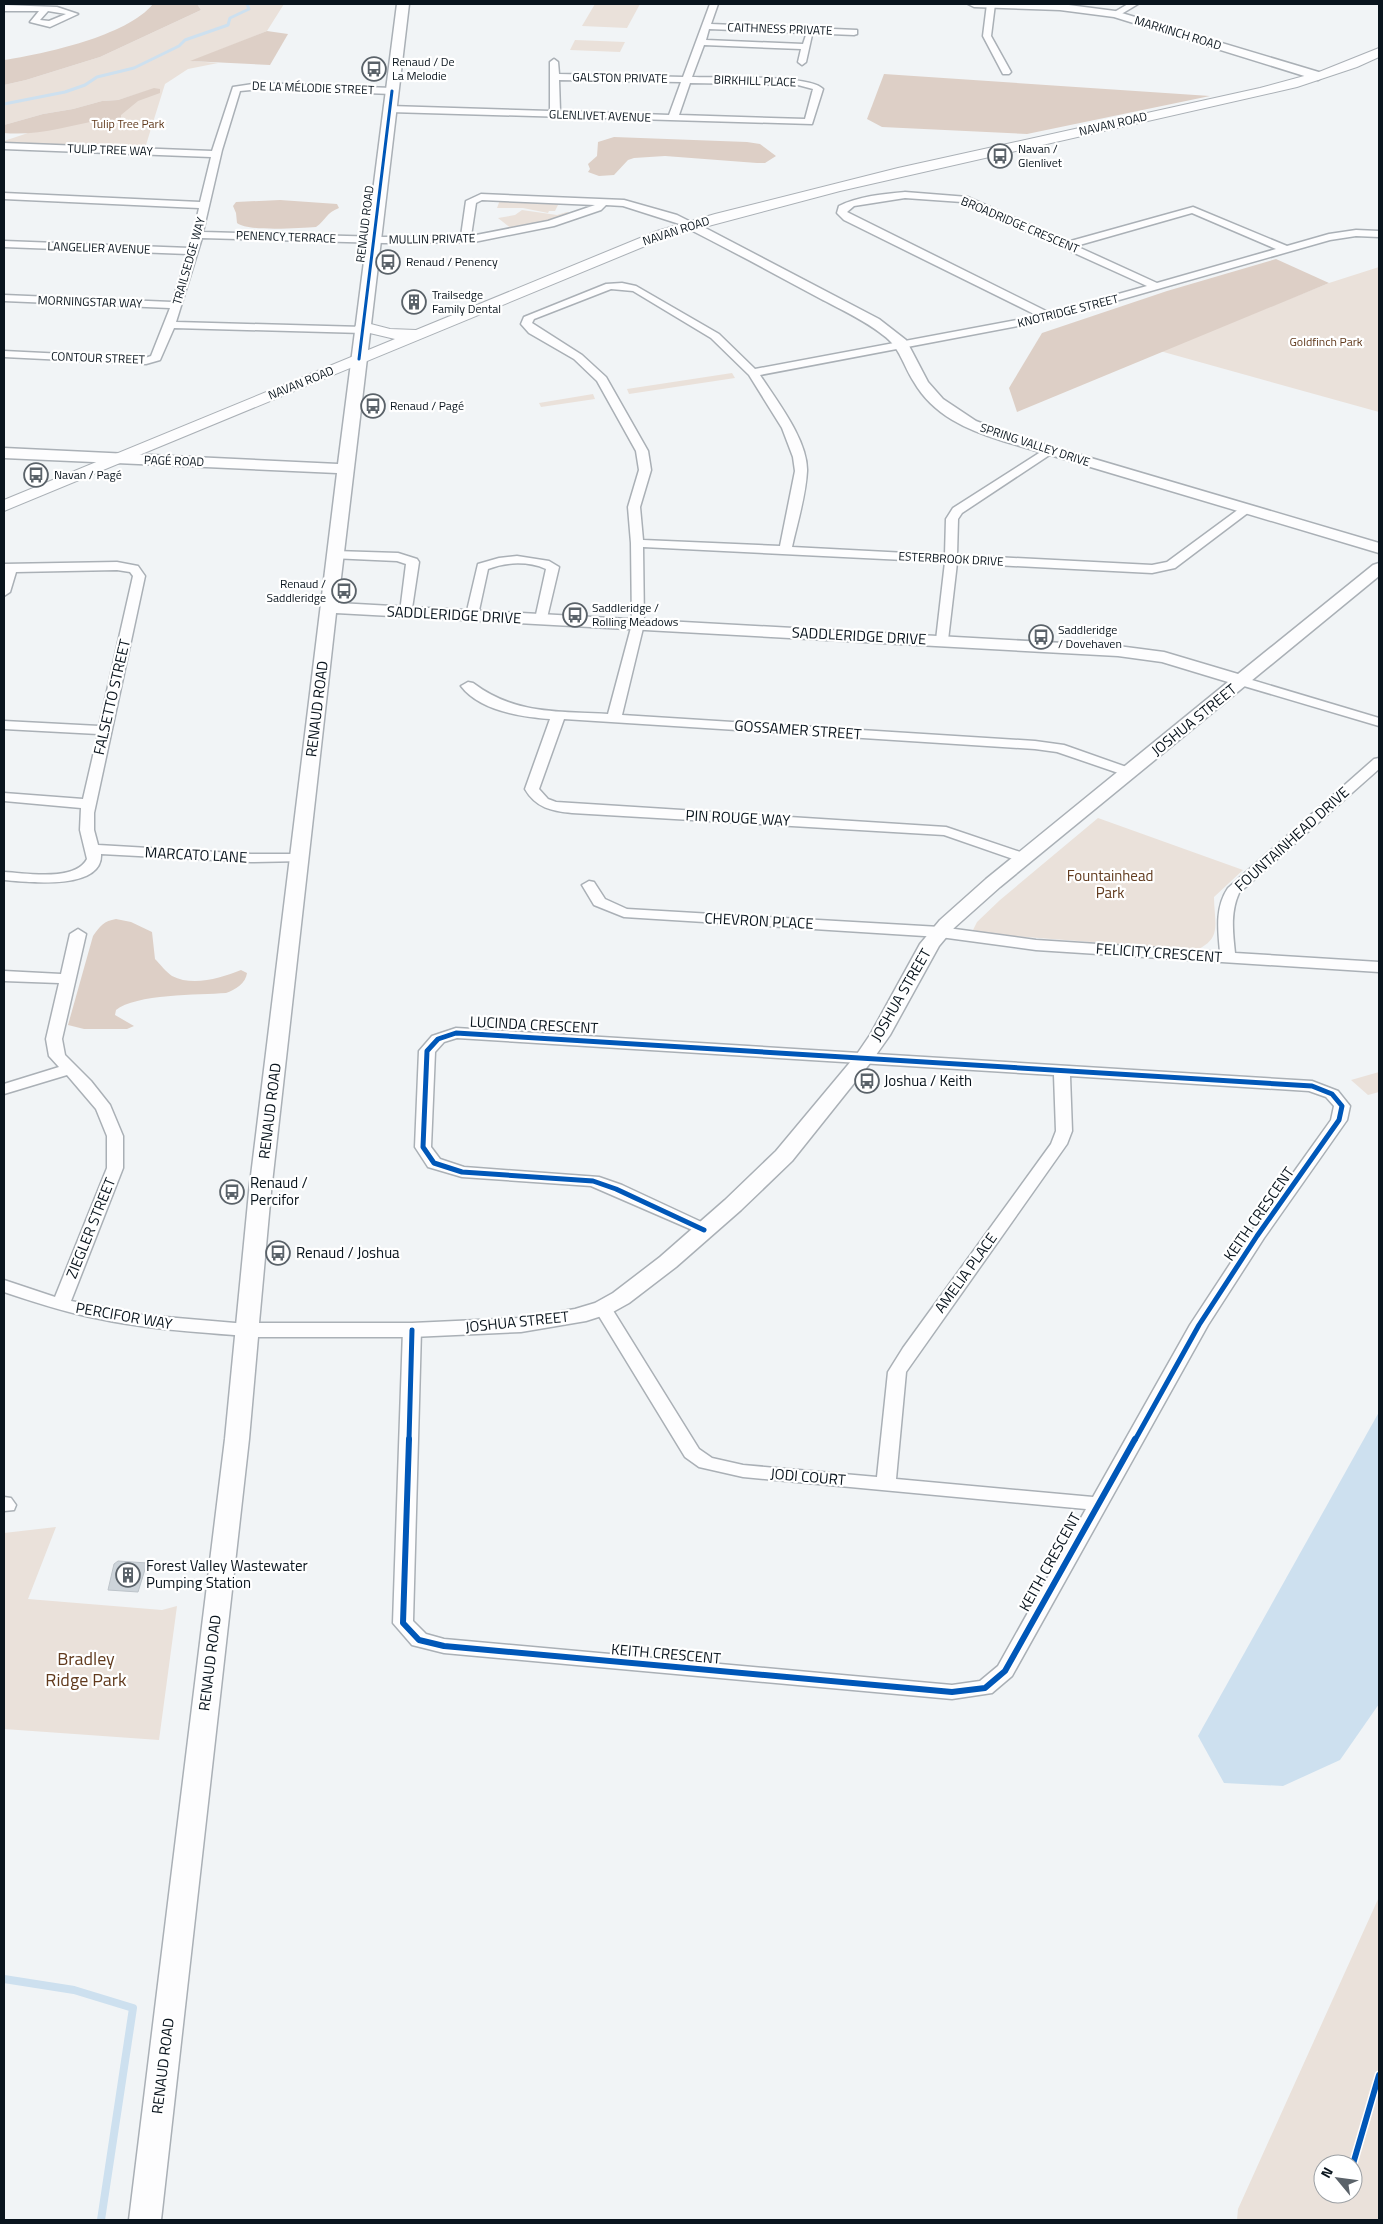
<svg xmlns="http://www.w3.org/2000/svg" width="1383" height="2224" font-family="'Titillium Web',sans-serif">
<rect width="100%" height="100%" fill="#f1f4f6"/>
<g fill="#eae1da" fill-rule="evenodd">
<path d="M197 4H284L267 31 192 61 218 63 188 69 165 84 145 148 4 143V141L112 105 153 89 118 100 102 101 73 109 43 114 4 125V85L26 80 100 57 201 10Z"/>
<path d="M595 4H640L627 28 582 26Z"/>
<path d="M575 40 625 42 620 52 570 50Z"/>
<path d="M500 200 506 202 559 203 555 211H549L548 213 523 208H497Z"/>
<path d="M522 210 557 215 567 212 572 214 513 230 498 218 515 215Z"/>
<path d="M1379 267V412L1160 351 1329 283Z"/>
<path d="M732 373 735 378 629 394 627 389Z"/>
<path d="M593 394 595 399 541 407 539 403Z"/>
<path d="M1098 818 1243 870 1214 897C1214 922 1223 939 1196 950L988 934 973 930 977 922 1000 900Z"/>
<path d="M1379 1072V1092L1368 1095 1351 1080Z"/>
<path d="M56 1527 28 1599 162 1610 177 1606 159 1740 4 1729V1533Z"/>
<path d="M1379 1897V2220H1237L1238 2209ZM1323 2164H1353V2194H1323Z"/>
</g>
<g fill="#ddcfc6">
<path d="M153 4H197L201 10 100 57 26 80 4 85V60C44 54 127 36 153 4Z"/>
<path d="M267 31 288 34 270 65 190 61Z"/>
<path d="M884 74 1210 96 1027 134 882 127 867 119Z"/>
<path d="M154 88 160 89V93L138 101 121 115V118C114 121 108 119 101 120 68 126 38 136 4 133V125L43 114 73 109 102 101 118 100Z"/>
<path d="M614 137 747 142 760 144 776 156 765 163H757L665 156 634 158 628 160 614 175 599 176 588 172 590 169 588 164 597 156 598 142Z"/>
<path d="M280 200 337 204 339 208C326 213 326 220 316 227 300 228 248 232 237 223L236 213 233 206 236 202Z"/>
<path d="M1276 259 1329 283 1017 412 1009 388 1042 333 1167 291Z"/>
<path d="M116 919 131 922 152 932 155 959C160 964 166 972 172 976 193 987 221 978 241 970L247 973C246 983 235 990 226 993 199 995 135 994 116 1010L115 1015 134 1026 127 1029H84L68 1025 93 936C100 926 104 921 116 919Z"/>
</g>
<path fill="#cde0ef" d="M1379 1412V1704L1340 1760 1283 1786 1224 1783 1198 1736Z"/>
<g fill="none" stroke-linecap="round" stroke-linejoin="round">
<path stroke="#cde0ef" stroke-width="3" d="M4 104 65 92 85 85 97 77 134 68 179 46 185 40 228 25 230 18 249 9 247 4"/>
<path stroke="#cde0ef" stroke-width="8" d="M4 1979 74 1990 133 2008 101 2220"/>
</g>
<path fill="#cdd4da" stroke="#bdc4ca" d="M118 1561 147 1563 138 1592 108 1590 114 1564Z"/>
<g fill="none" stroke-linecap="round" stroke-linejoin="round">
<g stroke="#aab0b6" stroke-width="3">
<g id="minor">
<path d="M710 4H718L711 24 857 30V34L854 35 709 29 706 40 803 44 806 35H812L806 62 802 65 798 62 801 49 704 45 692 77C716 78 810 74 823 89L812 124 390 112 385 109 390 106 550 111V62L554 59 558 62 559 74 683 77ZM559 80 681 82 669 115 560 111ZM690 83 798 85 813 89 805 119 679 115Z"/>
<path d="M987 4H995L991 36 1011 72 1009 74H1003L983 36Z"/>
<path d="M1128 4H1138L1118 16 1111 14Z"/>
<path d="M4 5 57 7 78 14 50 27 30 22 39 11H4ZM48 11 66 14 49 21 40 20Z"/>
<path d="M260 83 392 88 397 91 392 94 260 89 240 91 222 150 203 232 384 237 461 236 466 201 481 194 624 200 677 215 697 225 692 228 623 206 606 205 601 210 554 226 474 242 384 243 202 238 176 322 363 327 368 330 363 333 174 328 160 360 146 364 4 357V351L145 358 151 356 170 308 4 301V295L172 302 188 254 4 247V241L190 248 199 208 4 199V193L200 202 211 157 4 149V143L212 151 233 87ZM482 200 595 205 548 221 471 236 476 203Z"/>
<path d="M905 192 968 197 1067 242 1193 207 1287 246 1329 234 1356 230 1379 231V237L1356 236 1330 240 1049 320 760 375C776 400 808 440 807 471 806 495 797 524 792 547L945 555 946 519 953 508 1050 446 1054 448V452L962 513 958 519 957 555 1152 565 1167 562 1243 506H1251L1253 509 1175 568 1152 573 957 563 948 640 942 644 936 640 945 562 643 547 644 624 622 715 1035 741 1064 745 1135 770 1137 773 1130 777 1057 752 1035 749 564 719 539 789 548 799 556 802 946 827 1029 855 1031 858 1024 862 1019 861 944 835 572 813C552 811 536 808 525 789L550 719C522 717 480 711 461 686L468 682 473 683C516 715 557 711 608 714L632 624 631 543 628 507 639 470 636 451 597 381 574 359 529 333 521 324 524 317 606 284 622 283 636 286 719 334 755 369 1038 316 844 220 837 213 839 206C859 196 883 194 905 192ZM905 198 962 202 1147 286 1050 313 847 212 854 206ZM1192 213 1276 249 1157 283 1076 246ZM611 289 633 291 711 338 749 375 782 428 793 457 795 471 780 546 643 540 640 507 651 470 648 451 606 377 582 355 532 323 534 319Z"/>
<path d="M335 551 398 553 417 559 419 562 411 615 406 616 400 612 406 564 397 561 331 558 329 555 331 552Z"/>
<path d="M517 556 549 561 559 567 546 622 541 623 535 619 546 569C528 561 506 562 488 569L478 615 477 618H467L466 615 478 564 499 558Z"/>
<path d="M117 562 138 566 145 576 94 813V830L98 845 251 854H299L304 855 306 858 304 861 251 862 101 854C103 891 26 882 4 880V872C25 873 75 882 87 859L80 830 81 808 4 801V793L83 799 98 734 4 729V721L99 726 133 576 130 572 117 570 16 572 10 592 4 596V564Z"/>
<path d="M1242 677 1379 718V726L1237 684 1235 681 1237 678Z"/>
<path d="M1379 758V769L1239 893C1230 913 1233 933 1235 953L1379 962V972L1036 950 940 937 624 917 594 905 582 885 589 881 594 882 605 899 627 909 940 927 1036 940 1220 952C1218 930 1215 907 1228 888L1374 759Z"/>
<path d="M78 929 86 934 62 1039 65 1055 91 1081 110 1105 123 1136V1168L71 1301 142 1315 247 1324 253 1326 256 1330 253 1334 247 1336C196 1332 145 1329 95 1318 64 1312 34 1302 4 1292V1280L55 1297 107 1168V1136L96 1109 67 1075 4 1094V1084L59 1067 49 1056 46 1039 59 983 4 981V971L61 974 70 934Z"/>
<path d="M456 1028 1312 1081 1338 1091 1350 1106 1347 1120 1264 1238 1208 1325 1012 1676 992 1693 952 1699 444 1653 412 1645 393 1623 403 1330 406 1326H418L421 1330 413 1621 426 1634 444 1639 952 1685 980 1681 998 1666 1086 1509 743 1477 699 1467 685 1457 594 1308 597 1304H609L699 1449 712 1458 743 1465 877 1477 888 1372 903 1348 1051 1144 1056 1131 1054 1075 457 1038 444 1042 435 1052 431 1147 440 1159 464 1167 599 1177 622 1185 710 1226 713 1230 710 1234 704 1235 591 1186 462 1177 428 1167 415 1147 419 1051 432 1036ZM1070 1076 1309 1091 1326 1097 1334 1106 1331 1120 1251 1232 1190 1325 1093 1497 896 1479 906 1372 1067 1144 1072 1131Z"/>
<path d="M4 1497 11 1498 16 1505 14 1510 4 1511Z"/>
</g>
</g>
<g stroke="#aab0b6" stroke-width="3">
<g id="tertiary">
<path d="M397 4H409L338 603 1118 646 1164 652 1238 674 1373 565 1379 563V576L1000 887 954 928 939 946 890 1035 871 1062 792 1161 741 1210 676 1267 629 1303 611 1313 586 1321 521 1332 412 1337H258L249 1439 161 2220H129L225 1439 249 1192 337 473 4 458V448L338 464ZM336 613 1118 656 1162 662 1228 682 986 879 940 920 920 944 870 1035 857 1054 776 1151 725 1200 660 1257 613 1293 595 1303 575 1309 521 1318 412 1323H259L271 1192Z"/>
<path d="M968 4H1061L1115 11 1322 73 1324 76 1318 80 1314 79 1114 17 1060 10 974 7Z"/>
<path d="M692 221 879 319 906 340 928 382 943 399 976 421 1013 435 1379 543V553L1003 441C967 430 933 415 914 382 903 365 900 347 883 335 864 320 842 310 821 299 777 275 732 251 687 228L685 225Z"/>
</g>
</g>
<g stroke="#aab0b6" stroke-width="2">
<path id="secondary" d="M1379 48V57L1357 67 1297 87 840 191 667 237 4 511V500L395 339 357 330 355 327 357 324 363 322 390 329 416 330 657 231 715 214 898 168 1260 88 1319 72Z"/>
</g>
<use href="#minor" fill="#fdfdfe" fill-rule="evenodd"/>
<use href="#tertiary" fill="#fdfdfe" fill-rule="evenodd"/>
<use href="#secondary" fill="#fdfdfe" fill-rule="evenodd"/>
<g stroke="#fff" stroke-width="5">
<path id="cycleway-far2" d="M359 359 392 91"/>
</g>
<g stroke="#fff" stroke-width="8">
<g id="cycleway-far1">
<path d="M704 1230 616 1189 593 1181 462 1172 434 1163 423 1147 427 1051 438 1039 456 1033 1312 1086 1332 1094 1342 1106 1339 1120 1257 1236 1199 1325 1135 1440"/>
<path d="M409 1440 412 1330"/>
</g>
</g>
<g stroke="#fff" stroke-width="9">
<g id="cycleway">
<path d="M409 1439 403 1623 419 1640 444 1646 952 1692 985 1688 1005 1671 1135 1439"/>
<path d="M1353 2164 1379 2075"/>
</g>
</g>
<use href="#cycleway-far2" stroke="#0057b8" stroke-width="3"/>
<use href="#cycleway-far1" stroke="#0057b8" stroke-width="5"/>
<use href="#cycleway" stroke="#0057b8" stroke-width="6"/>
</g>
<defs>
<g id="bus-ring" transform="scale(1.25)"><circle r="9.5" fill="#fff" stroke="#5a6269" stroke-width="1.5"/><path d="M-5-6H5V4H4V6H2V4H-2V6H-4V4H-5ZM-3.5-4V0h7V-4ZM-3.5 1.2v1.5H-2V1.2ZM2 1.2v1.5H3.5V1.2Z" fill="#5a6269"/></g>
<g id="building-ring" transform="scale(1.25)"><circle r="9.5" fill="#fff" stroke="#5a6269" stroke-width="1.5"/><path d="M-4-6H4V6H1V3H-1V6H-4ZM-2.5-4.3h1.7v1.8h-1.7ZM.8-4.3h1.7v1.8H.8ZM-2.5-1h1.7V.8h-1.7ZM.8-1h1.7V.8H.8Z" fill="#5a6269"/></g>
</defs>
<g fill-rule="evenodd">
<use href="#bus-ring" x="374" y="69"/>
<use href="#bus-ring" x="1000" y="156"/>
<use href="#bus-ring" x="388" y="262"/>
<use href="#building-ring" x="414" y="302"/>
<use href="#bus-ring" x="373" y="406"/>
<use href="#bus-ring" x="36" y="475"/>
<use href="#bus-ring" x="344" y="591"/>
<use href="#bus-ring" x="575" y="615"/>
<use href="#bus-ring" x="1041" y="637"/>
<use href="#bus-ring" x="867" y="1081"/>
<use href="#bus-ring" x="232" y="1192"/>
<use href="#bus-ring" x="278" y="1253"/>
<use href="#building-ring" x="128" y="1575"/>
</g>
<g text-anchor="middle" stroke-width="4.5" stroke-linejoin="round" paint-order="stroke">
<g font-size="12" fill="#09141d" stroke="#fff">
<text transform="translate(780 29) rotate(2)" y="4">CAITHNESS PRIVATE</text>
<text transform="translate(1178 33) rotate(17)" y="4">MARKINCH ROAD</text>
<text transform="translate(620 78) rotate(1)" y="4">GALSTON PRIVATE</text>
<text transform="translate(755 81) rotate(2)" y="4">BIRKHILL PLACE</text>
<text transform="translate(313 88) rotate(2)" y="4">DE LA MÉLODIE STREET</text>
<text transform="translate(600 116) rotate(2)" y="4">GLENLIVET AVENUE</text>
<text transform="translate(1113 124) rotate(-13)" y="4">NAVAN ROAD</text>
<text transform="translate(110 150) rotate(2)" y="4">TULIP TREE WAY</text>
<text transform="translate(365 224) rotate(-83)" y="4">RENAUD ROAD</text>
<text transform="translate(1020 225) rotate(23)" y="4">BROADRIDGE CRESCENT</text>
<text transform="translate(676 231) rotate(-18)" y="4">NAVAN ROAD</text>
<text transform="translate(286 237) rotate(2)" y="4">PENENCY TERRACE</text>
<text transform="translate(432 239) rotate(-1)" y="4">MULLIN PRIVATE</text>
<text transform="translate(99 248) rotate(2)" y="4">LANGELIER AVENUE</text>
<text transform="translate(189 261) rotate(-74)" y="4">TRAILSEDGE WAY</text>
<text transform="translate(90 302) rotate(2)" y="4">MORNINGSTAR WAY</text>
<text transform="translate(1068 311) rotate(-14)" y="4">KNOTRIDGE STREET</text>
<text transform="translate(98 358) rotate(2)" y="4">CONTOUR STREET</text>
<text transform="translate(301 383) rotate(-22)" y="4">NAVAN ROAD</text>
<text transform="translate(1035 445) rotate(18)" y="4">SPRING VALLEY DRIVE</text>
<text transform="translate(174 461) rotate(2)" y="4">PAGÉ ROAD</text>
<text transform="translate(951 559) rotate(3)" y="4">ESTERBROOK DRIVE</text>
</g>
<g font-size="12" fill="#09141d" stroke="#fff" text-anchor="start">
<text x="392" y="66">Renaud / De<tspan x="392" dy="14">La Melodie</tspan></text>
<text x="1018" y="153">Navan /<tspan x="1018" dy="14">Glenlivet</tspan></text>
<text x="406" y="266">Renaud / Penency</text>
<text x="432" y="299">Trailsedge<tspan x="432" dy="14">Family Dental</tspan></text>
<text x="390" y="410">Renaud / Pagé</text>
<text x="54" y="479">Navan / Pagé</text>
<text x="326" y="588" text-anchor="end">Renaud /<tspan x="326" dy="14">Saddleridge</tspan></text>
<text x="592" y="612">Saddleridge /<tspan x="592" dy="14">Rolling Meadows</tspan></text>
<text x="1058" y="634">Saddleridge<tspan x="1058" dy="14">/ Dovehaven</tspan></text>
</g>
<g font-size="12" fill="#613a1d" stroke="#fff">
<text x="128" y="128">Tulip Tree Park</text>
<text x="1326" y="346">Goldfinch Park</text>
</g>
<g font-size="15" fill="#09141d" stroke="#fff">
<text transform="translate(454 615) rotate(3)" y="5">SADDLERIDGE DRIVE</text>
<text transform="translate(859 636) rotate(3)" y="5">SADDLERIDGE DRIVE</text>
<text transform="translate(112 697) rotate(-77)" y="5">FALSETTO STREET</text>
<text transform="translate(317 709) rotate(-83)" y="5">RENAUD ROAD</text>
<text transform="translate(1194 720) rotate(-39)" y="5">JOSHUA STREET</text>
<text transform="translate(798 730) rotate(4)" y="5">GOSSAMER STREET</text>
<text transform="translate(738 818) rotate(3)" y="5">PIN ROUGE WAY</text>
<text transform="translate(1292 839) rotate(-42)" y="5">FOUNTAINHEAD DRIVE</text>
<text transform="translate(196 855) rotate(3)" y="5">MARCATO LANE</text>
<text transform="translate(759 921) rotate(3)" y="5">CHEVRON PLACE</text>
<text transform="translate(1159 953) rotate(4)" y="5">FELICITY CRESCENT</text>
<text transform="translate(901 995) rotate(-60)" y="5">JOSHUA STREET</text>
<text transform="translate(534 1025) rotate(3)" y="5">LUCINDA CRESCENT</text>
<text transform="translate(270 1111) rotate(-83)" y="5">RENAUD ROAD</text>
<text transform="translate(1259 1214) rotate(-55)" y="5">KEITH CRESCENT</text>
<text transform="translate(91 1228) rotate(-68)" y="5">ZIEGLER STREET</text>
<text transform="translate(966 1273) rotate(-54)" y="5">AMELIA PLACE</text>
<text transform="translate(124 1316) rotate(10)" y="5">PERCIFOR WAY</text>
<text transform="translate(517 1322) rotate(-6)" y="5">JOSHUA STREET</text>
<text transform="translate(808 1477) rotate(5)" y="5">JODI COURT</text>
<text transform="translate(1050 1562) rotate(-61)" y="5">KEITH CRESCENT</text>
<text transform="translate(666 1654) rotate(5)" y="5">KEITH CRESCENT</text>
<text transform="translate(210 1663) rotate(-83)" y="5">RENAUD ROAD</text>
<text transform="translate(163 2066) rotate(-83)" y="5">RENAUD ROAD</text>
</g>
<g font-size="15" fill="#613a1d" stroke="#fff">
<text x="1110" y="881">Fountainhead<tspan x="1110" dy="17">Park</tspan></text>
</g>
<g font-size="15" fill="#09141d" stroke="#fff" text-anchor="start">
<text x="884" y="1086">Joshua / Keith</text>
<text x="250" y="1188">Renaud /<tspan x="250" dy="17">Percifor</tspan></text>
<text x="296" y="1258">Renaud / Joshua</text>
<text x="146" y="1571">Forest Valley Wastewater<tspan x="146" dy="17">Pumping Station</tspan></text>
</g>
<g font-size="18" fill="#613a1d" stroke="#fff">
<text x="86" y="1665">Bradley<tspan x="86" dy="21">Ridge Park</tspan></text>
</g>
</g>
<rect width="1383" height="2224" fill="none" stroke="#09141d" stroke-width="10"/>
<g transform="translate(1338 2179) rotate(299)"><circle r="24" fill="#ffffff" stroke="#9da1a5"/>
<path d="M0-4L9 19L0 12L-9 19Z" fill="#5a6269"/>
<text y="-8" font-size="14" font-weight="bold" text-anchor="middle" fill="#09141d">N</text>
</g>
</svg>
